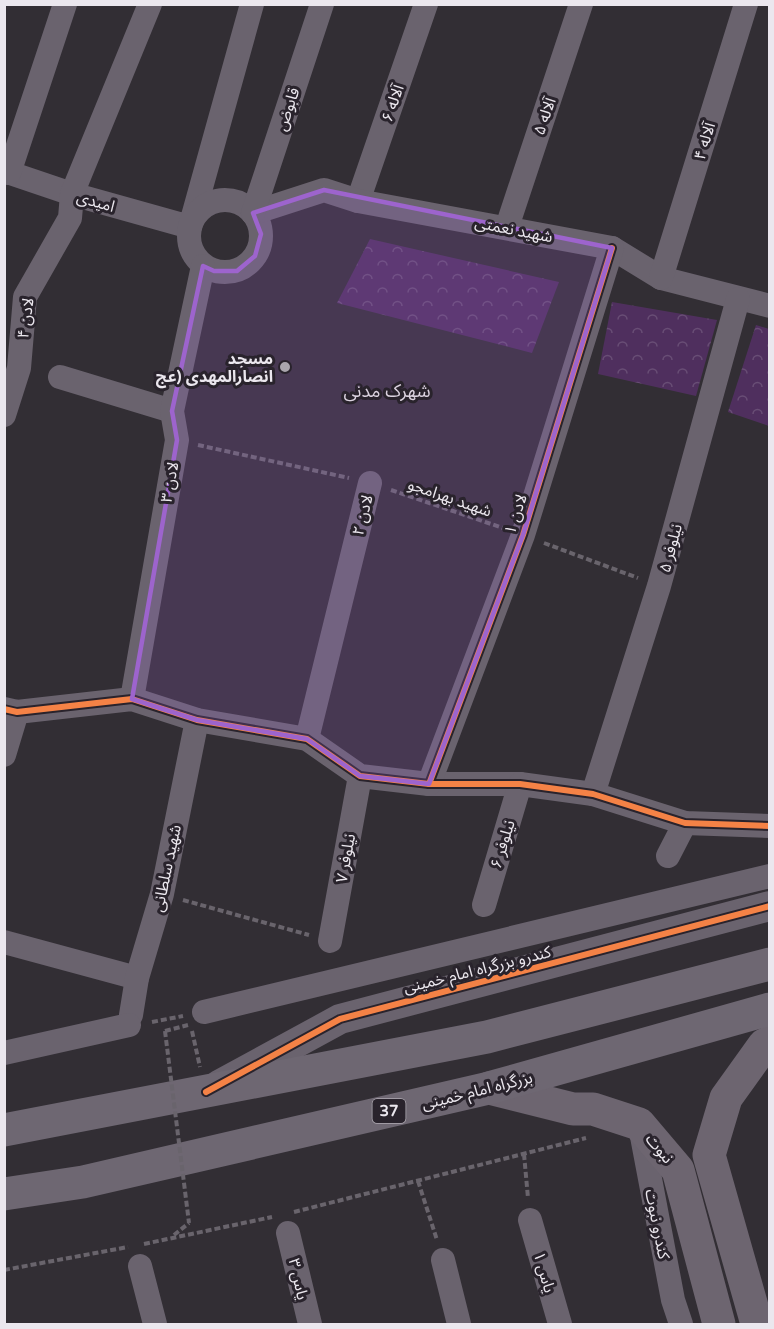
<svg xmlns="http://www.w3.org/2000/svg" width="774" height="1329" font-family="'Varela Round','Noto Sans Arabic',sans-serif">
<defs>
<pattern id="forest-crowns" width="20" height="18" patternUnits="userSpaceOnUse" patternTransform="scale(1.5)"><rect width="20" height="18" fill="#4f2f5e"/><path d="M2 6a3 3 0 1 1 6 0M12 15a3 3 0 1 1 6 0" fill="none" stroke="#684d75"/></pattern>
</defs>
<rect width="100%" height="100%" fill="#322e34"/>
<g fill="url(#forest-crowns)">
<path d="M370 239 559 282 532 353 337 303Z"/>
<path d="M612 302 717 320 696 396 598 374Z"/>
<path d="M756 325 769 329V426L728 412Z"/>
</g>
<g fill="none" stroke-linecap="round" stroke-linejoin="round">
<g stroke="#69646c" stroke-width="4" stroke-dasharray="6 3" stroke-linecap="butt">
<path d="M198 445 349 478"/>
<path d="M391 490 503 528"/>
<path d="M544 543 638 578"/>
<path d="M183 900 309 935"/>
<path d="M152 1022 183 1016"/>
<path d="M165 1031 188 1025"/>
<path d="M192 1031 200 1067"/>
<path d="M524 1154 528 1198"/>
<path d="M418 1181 437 1240"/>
<path d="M294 1212 586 1138"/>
<path d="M174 1235 189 1223"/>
<path d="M144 1244 272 1217"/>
<path d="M4 1270 128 1247"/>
</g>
<g stroke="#6a636e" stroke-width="24">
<path d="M4 171 72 194 190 227 252 4"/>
<path d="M9 173 65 4"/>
<circle cx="225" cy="236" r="36"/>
<path d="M358 201 426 4"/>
<path d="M253 213 324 190 358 201 612 248 661 278 770 306"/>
<path d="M253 213 322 4"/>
<path d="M507 227 581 4"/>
<path d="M661 278 746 4"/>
<path d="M60 377 172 411"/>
<path d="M4 415 19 368 25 297 70 218 72 194 150 4"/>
<path d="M132 699 177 440 172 411 203 266"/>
<path d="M4 709 17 712 132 699 197 720 307 739 360 776 429 784H520L593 794 685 823 770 826"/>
<path d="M307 739 370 483"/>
<path d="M4 755 17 712"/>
<path d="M429 784 523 535 612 248"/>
<path d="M593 794 659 586 738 299"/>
<path d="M668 856 685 823"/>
<path d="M484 905 520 784"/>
<path d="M330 941 360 776"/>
<path d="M4 942 137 978"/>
<path d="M204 1012 770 876"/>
<path d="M131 1015 137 978 162 894 197 720"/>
<path d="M4 1053 129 1025"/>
<path d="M640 1126 673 1300 681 1324"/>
<path d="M530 1220 560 1324"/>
<path d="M288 1233 310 1324"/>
<path d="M443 1260 459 1324"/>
<path d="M140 1266 155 1324"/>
</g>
<path stroke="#6a636e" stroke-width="30" d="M219 1085 340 1019 770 906"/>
<g stroke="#6d6570" stroke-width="33">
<path d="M489 1088 573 1109H593L639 1124 678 1170 719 1324"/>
<path d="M757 1324 709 1155 726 1098 764 1045 770 1042"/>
</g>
<g stroke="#6e6772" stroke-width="33">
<path d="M4 1130 487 1037 770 964"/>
<path d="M4 1194 83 1182 489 1088 770 1009"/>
</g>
<path stroke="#69646c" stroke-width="4" stroke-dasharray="6 3" stroke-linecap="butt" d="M165 1031 189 1223"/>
<g stroke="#29232c" stroke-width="10">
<g id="cycleway">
<path d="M4 709 17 712 132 699 197 720 307 739 360 776 429 784H520L593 794 685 823 770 826"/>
<path d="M429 784 523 535 612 248"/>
<path d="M206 1092 340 1019 770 906"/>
</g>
</g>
<use href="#cycleway" stroke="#f48246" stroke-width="6"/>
</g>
<path fill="#9d64cd" fill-opacity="0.2" stroke="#9d64cd" stroke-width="4.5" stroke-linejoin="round" d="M324 190 612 248 523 535 429 784 360 776 307 739 197 720 132 699 177 440 172 411 203 266 214 271H237L255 256 261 234 253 213Z"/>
<circle fill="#aaa6ad" stroke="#29232c" stroke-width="2" cx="285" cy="367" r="6"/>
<g text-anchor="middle" stroke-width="6" stroke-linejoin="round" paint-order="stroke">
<rect fill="#29232c" stroke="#b1acb4" stroke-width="1.5" x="372.5" y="1099" width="33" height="24" rx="4.5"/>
<g font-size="15" font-weight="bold" fill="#ebe7ee">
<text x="389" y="1116">37</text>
</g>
<g font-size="16" fill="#ebe7ee" stroke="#29232c">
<text transform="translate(392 103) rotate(-71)" y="6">آلاله ۶</text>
<text transform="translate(287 109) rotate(-72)" y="6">قابوض</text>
<text transform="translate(544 116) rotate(-71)" y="6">آلاله ۵</text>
<text transform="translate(704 141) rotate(-73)" y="6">آلاله ۴</text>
<text transform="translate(96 201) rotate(16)" y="6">امیدی</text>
<text transform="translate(514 229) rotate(11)" y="6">شهید نعمتی</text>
<text transform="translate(25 318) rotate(-82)" y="6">لادن ۴</text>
<text transform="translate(169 482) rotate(-80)" y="6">لادن ۳</text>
<text transform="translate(450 497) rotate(19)" y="6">شهید بهرامجو</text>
<text transform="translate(515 514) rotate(-72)" y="6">لادن ۱</text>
<text transform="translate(362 515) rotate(-76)" y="6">لادن ۲</text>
<text transform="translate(670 548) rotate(-75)" y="6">نیلوفر ۵</text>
<text transform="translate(502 844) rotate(-73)" y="6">نیلوفر ۶</text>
<text transform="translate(345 858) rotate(-80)" y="6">نیلوفر ۷</text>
<text transform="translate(166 868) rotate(-78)" y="6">شهید سلطانی</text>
<text transform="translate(477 969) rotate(-14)" y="6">کندرو بزرگراه امام خمینی</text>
<text transform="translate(477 1090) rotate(-14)" y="6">بزرگراه امام خمینی</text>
<text transform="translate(660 1148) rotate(50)" y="6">نبوت</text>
<text transform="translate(658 1224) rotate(79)" y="6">کندرو نبوت</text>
<text transform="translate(545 1272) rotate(74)" y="6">یاس ۱</text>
<text transform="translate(299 1279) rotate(77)" y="6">یاس ۳</text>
</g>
<g font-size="16" font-weight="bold" fill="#ebe7ee" stroke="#29232c" text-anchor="end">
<text x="273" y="364">مسجد<tspan x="273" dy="18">انصارالمهدی (عج</tspan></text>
</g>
<g font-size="18" fill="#dbd2df" stroke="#29232c">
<text x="387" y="397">شهرک مدنی</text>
</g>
</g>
<rect width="774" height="1329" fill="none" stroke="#ebe7ee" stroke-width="12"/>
</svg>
